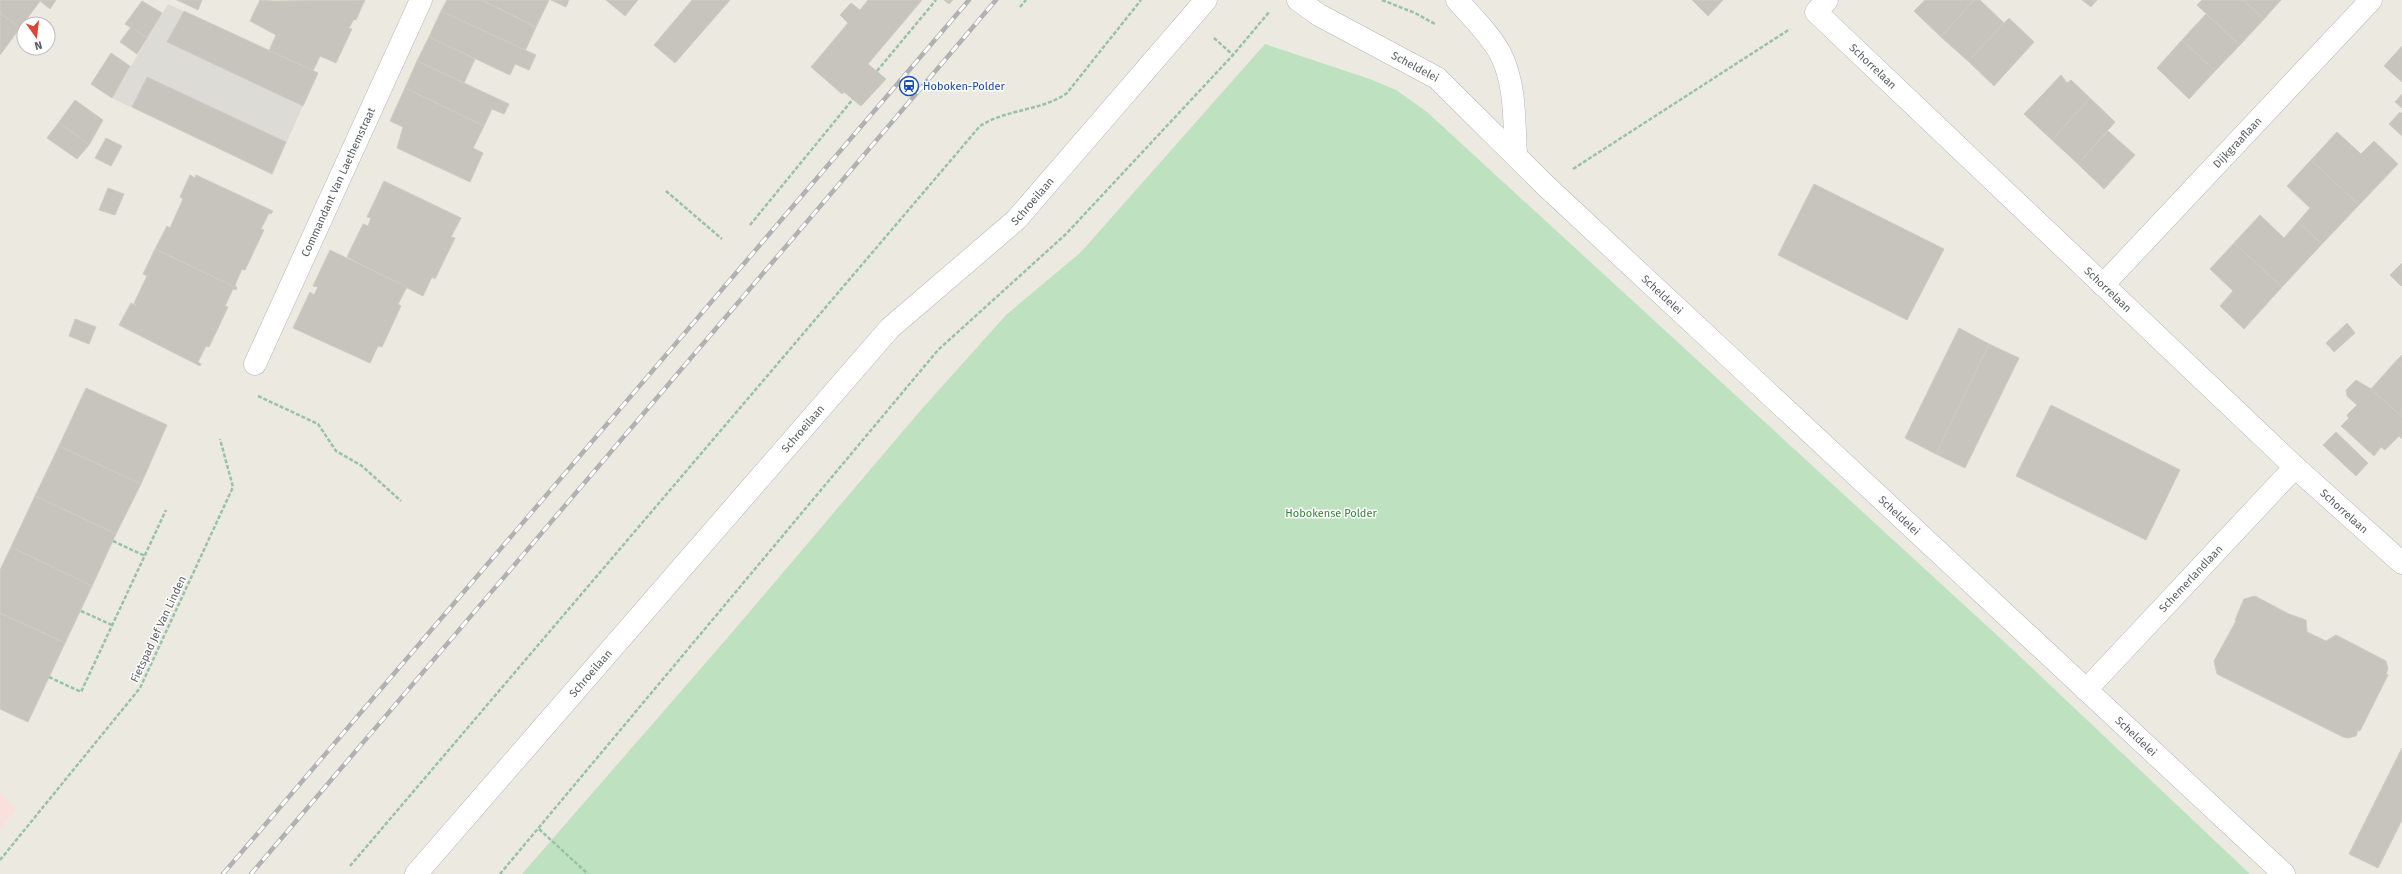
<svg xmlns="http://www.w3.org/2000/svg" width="2402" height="874" font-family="'Fira Sans',sans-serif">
<rect width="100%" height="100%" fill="#ece9e1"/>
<path fill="#dddbd5" d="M168 4 313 71 303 106 272 174 112 98Z"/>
<path fill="#f9e0dd" d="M0 792 16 810 0 829Z"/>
<path fill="#bee2bf" d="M1265 44 1370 79 1396 90 1427 112 2012 649 2250 874H522L729 636 920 411 1006 315 1081 252Z"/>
<g fill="#c7c4be" stroke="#d0cbc0">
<path d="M0 0H39L40 1 20 28 0 13Z"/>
<path d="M39 0H56L50 9Z"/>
<path d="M177 0H202L198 10Z"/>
<path d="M260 0 273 1 365 0 356 20 354 19 349 28 352 29 336 63 320 56 313 71 269 51 276 35 250 21Z"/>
<path d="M447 0H482L536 27 525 51 441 11Z"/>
<path d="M482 0H549L536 27Z"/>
<path d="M551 0H569L566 7Z"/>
<path d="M606 0H638L625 16Z"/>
<path d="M692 0H730L675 63 654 45Z"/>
<path d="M868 0H922L868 64 886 79 861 106 844 92 842 94 811 67 848 23 840 15 851 3 860 10Z"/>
<path d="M944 0H953L949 4Z"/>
<path d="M1692 0H1723L1708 16Z"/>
<path d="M1925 0H1974L1941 37 1914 11Z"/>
<path d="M1974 0H1980L2004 23 1968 61 1941 37Z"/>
<path d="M2082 0H2097L2091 7Z"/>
<path d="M2202 0H2243L2264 19 2240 45 2197 5Z"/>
<path d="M2243 0H2281L2264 19Z"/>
<path d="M142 1 162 13 147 38 125 24Z"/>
<path d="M184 11 318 73 303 106 167 42Z"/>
<path d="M441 11 536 55 529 70 515 64 510 75 429 37Z"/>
<path d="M0 13 20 28 0 55Z"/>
<path d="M2206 14 2240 45 2215 71 2182 40Z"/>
<path d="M2009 18 2034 42 1994 86 1968 61Z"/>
<path d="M131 27 147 38 137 54 120 42Z"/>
<path d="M429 37 475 59 464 83 417 61Z"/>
<path d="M2182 40 2215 71 2189 99 2157 68Z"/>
<path d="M2402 46V82L2384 66Z"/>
<path d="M111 53 130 66 112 98 91 84Z"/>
<path d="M417 61 509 104 504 114 492 109 484 126 405 88Z"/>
<path d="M2061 75 2067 83 2071 80 2090 98 2052 140 2024 114Z"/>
<path d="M147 77 286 142 272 174 132 107Z"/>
<path d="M405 88 484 126 473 148 483 153 470 182 397 148 403 127 390 121Z"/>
<path d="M2402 94V108L2395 102Z"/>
<path d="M2090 98 2115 122 2078 164 2052 140Z"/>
<path d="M75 100 103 120 89 145 59 122Z"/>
<path d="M2400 112 2402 114V136L2389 124Z"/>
<path d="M59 122 89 145 77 159 47 138Z"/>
<path d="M2108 131 2135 155 2104 189 2078 164Z"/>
<path d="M2337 132 2361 154 2374 141 2398 164 2359 205 2311 160Z"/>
<path d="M106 138 122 146 111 166 95 158Z"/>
<path d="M2311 160 2359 205 2322 244 2298 222 2310 208 2287 186Z"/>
<path d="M190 175 195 178 196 175 273 211 271 214 269 213 261 229 264 230 245 270 242 269 235 285 237 288 155 249 167 226 170 228 183 199 180 197Z"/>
<path d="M384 181 461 218 451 237 455 238 435 279 432 277 423 296 347 257 363 224 368 226 371 218 367 217Z"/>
<path d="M1814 184 1944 249 1907 320 1778 255Z"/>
<path d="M108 188 124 194 115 215 99 210Z"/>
<path d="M2260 215 2284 238 2298 222 2322 244 2282 287 2234 243Z"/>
<path d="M2234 243 2282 287 2244 329 2220 306 2233 291 2210 269Z"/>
<path d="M155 249 237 288 236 290 233 289 225 306 228 307 209 347 206 346 198 362 201 364 200 366 119 325 131 303 137 306 134 303 147 276 143 274Z"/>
<path d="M330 250 407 287 398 304 401 306 382 347 378 346 370 363 293 328 310 292 314 295 318 287 313 286Z"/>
<path d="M2402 263V285L2401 286 2390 275Z"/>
<path d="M75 319 96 327 89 344 69 336Z"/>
<path d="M2347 323 2355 333 2334 352 2326 343Z"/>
<path d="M1959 328 1989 344 1936 454 1905 438Z"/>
<path d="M1989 344 2019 358 1965 468 1936 454Z"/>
<path d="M2402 355V367L2396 361Z"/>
<path d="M2396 361 2402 367V417L2371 389Z"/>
<path d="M2356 380 2371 389 2402 417V439L2399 436 2385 450 2381 447 2374 456 2341 426 2349 418 2347 415 2357 405 2347 396 2346 390Z"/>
<path d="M86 388 167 425 141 484 59 446Z"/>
<path d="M2051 405 2180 470 2146 540 2016 476Z"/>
<path d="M2336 432 2368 463 2356 476 2323 445Z"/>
<path d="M59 446 141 484 116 534 35 496Z"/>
<path d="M35 496 116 534 92 586 11 547Z"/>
<path d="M11 547 92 586 65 643 0 613V570Z"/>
<path d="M2255 596 2289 614 2306 620 2307 632 2326 641 2336 635 2386 661 2388 669 2386 674 2388 675 2360 731 2358 730 2356 736 2348 738 2343 737 2217 674 2214 661 2236 621 2235 620 2244 599Z"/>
<path d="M0 613 65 643 28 722 0 709Z"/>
<path d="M2402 748V820L2378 868 2349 854Z"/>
</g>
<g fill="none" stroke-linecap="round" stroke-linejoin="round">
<g stroke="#b4b7bb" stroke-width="23">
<g id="street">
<path id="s1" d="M1298 0 1319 15 1437 78 1546 186 2284 874"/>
<path d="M1457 0C1471 16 1489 33 1500 53 1516 83 1514 122 1516 156"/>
<path id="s2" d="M1827 0 1816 12 2295 467 2402 563"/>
<path id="s3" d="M2103 285 2371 0"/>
<path id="s4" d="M255 364 421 0"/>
<path id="s5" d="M2086 690 2295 467"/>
</g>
</g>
<g stroke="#b3b6bb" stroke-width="23">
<g id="secondary">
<path id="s6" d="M416 874 890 328 1016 220 1206 0"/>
</g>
</g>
<g stroke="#98c2a5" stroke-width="2.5" stroke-dasharray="4 2" stroke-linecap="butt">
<path d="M1382 0 1415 13 1435 24"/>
<path d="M1020 7 1026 0"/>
<path d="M1214 38 1233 55"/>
<path d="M877 71 936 0"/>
<path d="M1573 169 1790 29"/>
<path d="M666 191 722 239"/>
<path d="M750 225 853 99"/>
<path d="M258 396 318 424 336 451 362 466 401 501"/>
<path d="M113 541 145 556"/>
<path d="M81 611 112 625"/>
<path d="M49 677 81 692 166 510"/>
<path d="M539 829 588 874"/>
<path d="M0 860 140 688 233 487 220 439"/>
<path d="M350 866 980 126C1006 109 1042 111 1067 93L1141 0"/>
<path d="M500 874 938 350 1066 234 1233 55 1270 11"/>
</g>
<use href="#street" stroke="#fff" stroke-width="22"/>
<use href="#secondary" stroke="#fff" stroke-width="22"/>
<g stroke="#b0b1b1" stroke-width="4.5">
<g id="rail">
<path d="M223 874 969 0"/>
<path d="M251 874 996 0"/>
</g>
</g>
<use href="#rail" stroke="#fff" stroke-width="3" stroke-dasharray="9" stroke-linecap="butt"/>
</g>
<defs>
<g id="station-ring" transform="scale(1)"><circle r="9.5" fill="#fff" stroke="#1a4fb4" stroke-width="1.5"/><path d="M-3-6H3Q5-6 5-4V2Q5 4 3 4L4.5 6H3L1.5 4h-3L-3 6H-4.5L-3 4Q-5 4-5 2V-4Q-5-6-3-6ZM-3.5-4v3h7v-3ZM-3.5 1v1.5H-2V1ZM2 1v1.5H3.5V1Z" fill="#1a4fb4"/></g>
</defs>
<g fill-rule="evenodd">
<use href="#station-ring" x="909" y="86"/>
</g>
<g text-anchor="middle" stroke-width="3" stroke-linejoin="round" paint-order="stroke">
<g font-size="11" fill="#5a5d61" stroke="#fff">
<text dy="4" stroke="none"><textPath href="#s2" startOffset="95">Schorrelaan</textPath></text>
<text dy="4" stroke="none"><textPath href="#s1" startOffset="135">Scheldelei</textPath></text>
<text dy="4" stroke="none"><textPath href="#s3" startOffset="196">Dijkgraaflaan</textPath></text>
<text dy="4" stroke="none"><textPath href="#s4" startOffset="200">Commandant Van Laethemstraat</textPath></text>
<text dy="4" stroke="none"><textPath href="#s6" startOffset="914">Schroeilaan</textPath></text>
<text dy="4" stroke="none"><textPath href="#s2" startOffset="419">Schorrelaan</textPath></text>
<text dy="4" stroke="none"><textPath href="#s1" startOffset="472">Scheldelei</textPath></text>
<text dy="4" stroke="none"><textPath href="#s6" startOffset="590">Schroeilaan</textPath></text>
<text dy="4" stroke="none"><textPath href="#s2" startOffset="743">Schorrelaan</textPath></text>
<text dy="4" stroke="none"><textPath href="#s1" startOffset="796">Scheldelei</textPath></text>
<text dy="4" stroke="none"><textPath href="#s5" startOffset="153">Schemerlandlaan</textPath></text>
<text transform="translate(158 629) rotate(-65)" y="4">Fietspad Jef Van Linden</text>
<text dy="4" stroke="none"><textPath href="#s6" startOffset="266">Schroeilaan</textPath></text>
<text dy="4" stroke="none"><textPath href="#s1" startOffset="1120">Scheldelei</textPath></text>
</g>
<g font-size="11" fill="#164399" stroke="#fff" text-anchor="start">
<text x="923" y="90">Hoboken-Polder</text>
</g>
<g font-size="11" fill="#39803d" stroke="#fff">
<text x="1331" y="517">Hobokense Polder</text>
</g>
</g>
<g transform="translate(36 36) rotate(166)"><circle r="19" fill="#ffffff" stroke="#bdbec0"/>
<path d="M0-3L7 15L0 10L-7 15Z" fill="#de4435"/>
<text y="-6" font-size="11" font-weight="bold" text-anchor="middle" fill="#5a5d61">N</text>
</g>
</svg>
